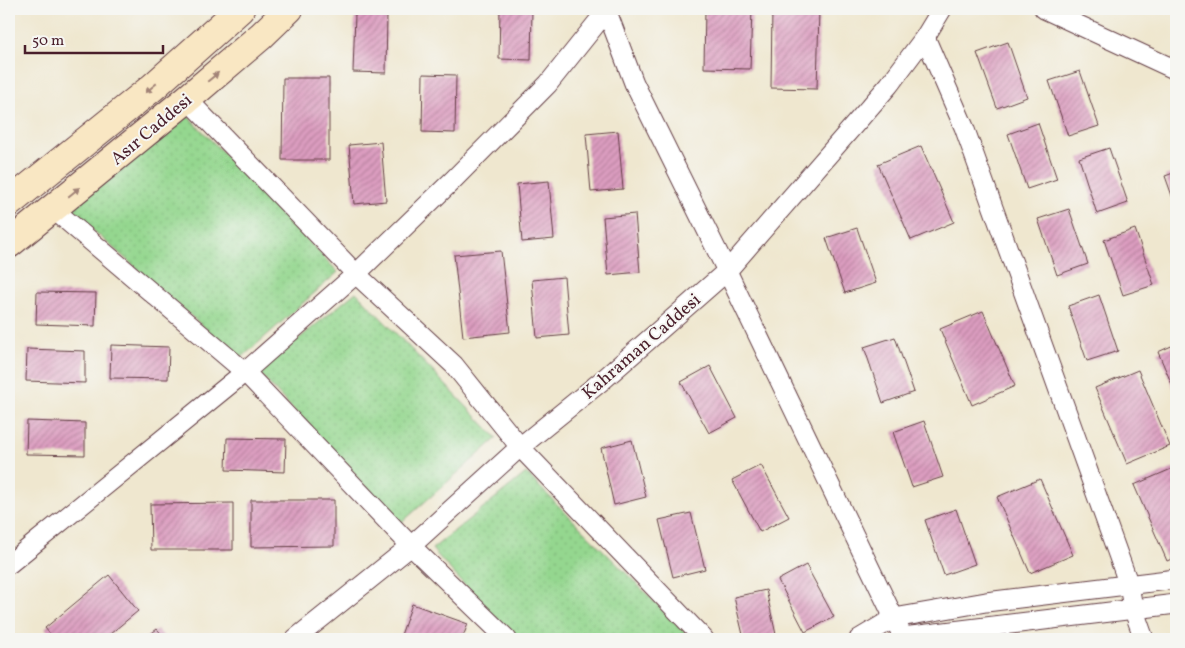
<svg xmlns="http://www.w3.org/2000/svg" width="1185" height="648" font-family="Vollkorn,serif">
<defs>
<pattern id="park-dots" width="8" height="8" patternUnits="userSpaceOnUse" patternTransform="scale(1.25)"><rect width="8" height="8" fill="#94d78f"/><path d="M2 2h.1M6 6h.1" fill="none" stroke="#81b87c" stroke-width="1.8" stroke-linecap="round"/></pattern>
<pattern id="building-hatch" width="6" height="6" patternUnits="userSpaceOnUse" patternTransform="scale(1.25)"><rect width="6" height="6" fill="#dc9dc0"/><path d="M-1 1l2-2M0 6l6-6M5 7l2-2" fill="none" stroke="#b47f9c"/></pattern>
</defs>
<rect width="100%" height="100%" fill="#f6f6f2"/>
<filter id="ink" filterUnits="userSpaceOnUse"><feTurbulence type="fractalNoise" baseFrequency=".02" numOctaves="2"/><feDisplacementMap in="SourceGraphic" scale="10" xChannelSelector="R" yChannelSelector="G"/><feConvolveMatrix kernelMatrix="1 2 1 2 8 2 1 2 1" color-interpolation-filters="sRGB"/></filter>
<filter id="wash" filterUnits="userSpaceOnUse"><feTurbulence type="fractalNoise" baseFrequency=".0096" numOctaves="4" result="noise"/><feDisplacementMap in="SourceGraphic" scale="20" xChannelSelector="R" yChannelSelector="G"/><feGaussianBlur stdDeviation="1.12" result="paint"/><feColorMatrix in="noise" values="0 0 0 0 0 0 0 0 0 0 0 0 0 0 0 0 0 1.4 0 .05"/><feComposite in="paint" operator="in"/></filter>
<g filter="url(#wash)">
<rect width="100%" height="100%" fill="#efe7cf"/>
<g fill="url(#park-dots)" stroke="#6f7b5d">
<path d="M187 115 338 272 240 359 70 210Z"/>
<path d="M356 292 497 438 400 524 258 372Z"/>
<path d="M526 473 692 639H519L484 607 432 549Z"/>
</g>
<g id="blocks">
<g fill="url(#building-hatch)">
<path d="M500 9H532L531 60 499 59Z"/>
<path d="M705 9H752L750 69 704 68Z"/>
<path d="M772 9H819L817 89 771 88Z"/>
<path d="M355 14H387L386 73 353 72Z"/>
<path d="M1008 42 1027 97 997 108 977 53Z"/>
<path d="M1080 71 1099 126 1068 136 1049 81Z"/>
<path d="M423 74 456 75 455 133 422 132Z"/>
<path d="M283 78H329V160H282Z"/>
<path d="M1038 123 1057 179 1027 189 1008 134Z"/>
<path d="M618 131 623 189 591 192 586 134Z"/>
<path d="M381 142 386 201 354 204 349 145Z"/>
<path d="M921 146 954 222 911 240 878 164Z"/>
<path d="M1109 148 1128 203 1097 214 1079 158Z"/>
<path d="M1176 172V207L1165 176Z"/>
<path d="M549 181 554 239 522 242 517 184Z"/>
<path d="M1069 209 1088 264 1057 275 1038 219Z"/>
<path d="M635 214 640 272 608 275 603 217Z"/>
<path d="M857 228 876 283 845 293 826 238Z"/>
<path d="M1135 229 1154 285 1123 295 1104 240Z"/>
<path d="M501 251 510 332 463 337 454 255Z"/>
<path d="M564 277 569 335 537 338 532 280Z"/>
<path d="M37 292 96 293 95 326 36 324Z"/>
<path d="M1099 295 1118 351 1087 361 1068 306Z"/>
<path d="M983 311 1015 386 972 405 940 329Z"/>
<path d="M895 337 914 392 883 403 864 347Z"/>
<path d="M1176 344V394L1158 352Z"/>
<path d="M111 345 169 347 168 379 110 378Z"/>
<path d="M27 349 85 351V383L26 381Z"/>
<path d="M710 366 737 418 709 433 681 382Z"/>
<path d="M1138 370 1170 446 1127 464 1095 388Z"/>
<path d="M27 421 85 423V455L26 454Z"/>
<path d="M924 421 943 477 912 487 893 432Z"/>
<path d="M227 438 286 439 285 472 226 470Z"/>
<path d="M632 440 646 497 614 505 601 448Z"/>
<path d="M761 465 789 517 760 532 732 480Z"/>
<path d="M1176 467V557L1167 561 1134 485Z"/>
<path d="M1040 479 1073 555 1030 573 997 497Z"/>
<path d="M251 500H334V546L251 547Z"/>
<path d="M233 503V550H151L150 504Z"/>
<path d="M956 509 975 564 944 575 925 520Z"/>
<path d="M691 513 705 569 673 577 659 520Z"/>
<path d="M806 565 834 617 805 632 778 580Z"/>
<path d="M109 575 138 611 104 639H54L45 628Z"/>
<path d="M766 590 777 639H744L734 597Z"/>
<path d="M412 604 468 624 462 639H413L401 635Z"/>
<path d="M157 629 166 639H144Z"/>
</g>
</g>
</g>
<g filter="url(#ink)">
<use href="#blocks" fill-opacity="0" stroke="#633d44" stroke-width="1"/>
<g fill="none" stroke-linecap="round" stroke-linejoin="round">
<g stroke="#633d44" stroke-width="21">
<g id="street">
<path d="M606 9 634 83 727 271 904 639"/>
<path d="M1044 9 1176 70"/>
<path d="M925 37 964 127 1129 585 1133 608 1144 639"/>
<path d="M187 99 356 274 454 365 520 447 704 639"/>
<path d="M53 209 245 372 411 546 507 639"/>
<path d="M9 564 245 372 356 274 454 179 548 84 608 9"/>
<path d="M295 639 411 546 520 447 604 379 727 271 889 85 925 37 942 9"/>
<path d="M859 639 894 618 986 602 1176 579"/>
<path d="M899 639 903 637 1176 604"/>
</g>
</g>
<g stroke="#633d44" stroke-width="30">
<g id="secondary">
<path d="M9 203 153 87 240 9"/>
<path d="M9 244 187 99 261 36 289 9"/>
</g>
</g>
<use href="#street" stroke="#fff" stroke-width="19"/>
<use href="#secondary" stroke="#f9e7c3" stroke-width="28"/>
</g>
<defs><path id="oneway-solid" d="M-6-.8H1V-3.2L6.5 0L1 3.2V.8H-6Z" transform="scale(1.25)"/></defs>
<g fill="#a28377">
<use href="#oneway-solid" transform="translate(213 77) rotate(-40)"/>
<use href="#oneway-solid" transform="translate(151 88) rotate(140)"/>
<use href="#oneway-solid" transform="translate(74 192) rotate(-39)"/>
</g>
</g>
<g text-anchor="middle" stroke-width="4" stroke-linejoin="round" paint-order="stroke">
<g font-size="18" fill="#4a1f2b" stroke="#f6f6f2">
<text transform="translate(151 129) rotate(-40)" y="6">Asır Caddesi</text>
<text transform="translate(641 346) rotate(-41)" y="6">Kahraman Caddesi</text>
</g>
</g>
<rect width="1185" height="648" fill="none" stroke="#f6f6f2" stroke-width="30"/>
<path d="M25 45v8h138v-8" fill="none" stroke="#4a1f2b" stroke-width="2.5"/>
<text x="32" y="45" font-size="15" fill="#4a1f2b" stroke="#f6f6f2" stroke-width="4" paint-order="stroke">50 m</text>
</svg>
